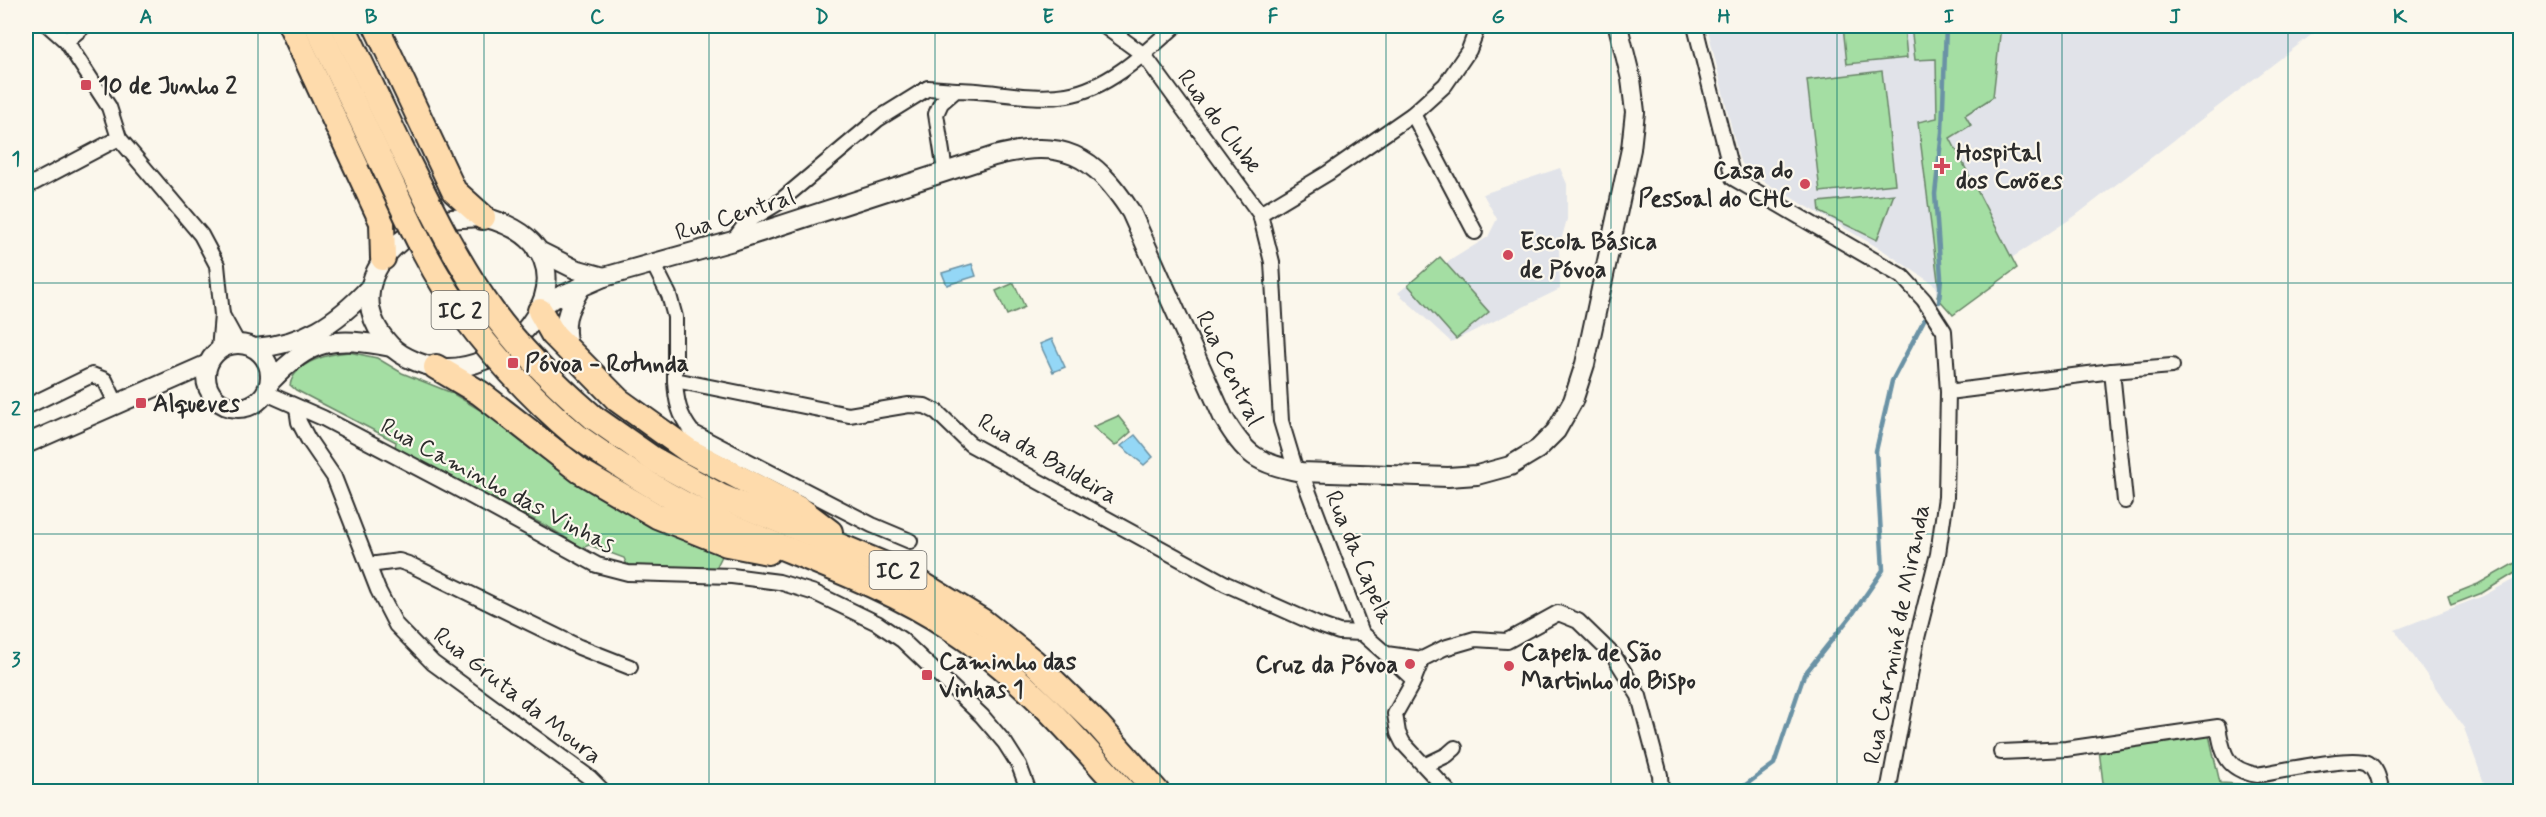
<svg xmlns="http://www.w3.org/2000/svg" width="2546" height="817" font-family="Mynerve,sans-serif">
<rect width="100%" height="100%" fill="#fbf7ec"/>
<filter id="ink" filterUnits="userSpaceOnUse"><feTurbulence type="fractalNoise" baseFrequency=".0167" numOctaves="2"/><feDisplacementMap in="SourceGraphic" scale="12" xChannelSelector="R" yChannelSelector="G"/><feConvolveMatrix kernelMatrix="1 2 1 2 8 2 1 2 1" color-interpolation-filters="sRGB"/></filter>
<g filter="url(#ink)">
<g fill="#e1e3e9">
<path d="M1707 26H2323L2075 216 1942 304 1936 297V286L1884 251 1749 173 1739 159Z"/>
<path d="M1560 168 1567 184V219L1559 248 1560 289 1451 342 1398 293 1440 257 1446 263 1488 237 1497 219 1483 194Z"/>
<path d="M2520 576V791H2487L2464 728 2395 630 2483 596Z"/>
</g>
<g fill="#a4dea3" stroke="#688467" stroke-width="1.5">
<path d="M1843 26H1904L1907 58 1847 64Z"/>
<path d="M1911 26H2001L1993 97 1965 115 1971 125 1950 138 2017 268 1953 315 1937 297 1939 289 1918 122 1937 118 1936 59 1915 60Z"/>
<path d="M1882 71 1895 184 1820 192 1807 80Z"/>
<path d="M1894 194 1877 240 1820 212 1819 202Z"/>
<path d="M1440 257 1489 312 1456 339 1408 285Z"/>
<path d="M1014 283 1025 307 1007 315 996 291Z"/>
<path d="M349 352 377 358 402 373 452 393 490 416 540 456 575 481 723 554 716 568 674 569 627 565 624 558 589 545 582 548 550 528 395 448 396 442 296 390 290 385C295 361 329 354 349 352Z"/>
<path d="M1118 416 1131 432 1115 446 1093 427Z"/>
<path d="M2520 560V570L2482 593 2451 605 2448 596 2478 584Z"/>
<path d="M2209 735 2220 783 2239 784 2240 791H2104L2099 750Z"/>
</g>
<g fill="#94d7f6" stroke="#6a92a5" stroke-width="1.5">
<path d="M972 264 976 276 947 285 942 273Z"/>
<path d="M1052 339 1065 367 1053 372 1040 344Z"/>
<path d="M1135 435 1153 457 1144 465 1121 446Z"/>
</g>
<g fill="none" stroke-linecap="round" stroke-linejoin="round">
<g stroke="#6a92a5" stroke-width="4.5">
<path d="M1939 302 1941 277 1935 194 1942 132 1946 26"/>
<path d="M1736 792 1774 764 1804 675 1854 612 1883 570 1876 451 1892 381 1924 320"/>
</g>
<g stroke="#2b2b2b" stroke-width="18">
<g id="street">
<path d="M49 26 66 41 109 107 119 138 201 235 217 265 222 315 219 350"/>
<path d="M1104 26 1144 55 1260 214 1272 262 1281 421 1296 471"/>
<path d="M1695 26 1733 178 1903 277 1924 300 1944 331 1948 392 1946 497 1938 554 1917 638 1888 792"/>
<path d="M66 41 84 26"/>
<path d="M1413 114 1475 232"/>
<path d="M945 171 936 114 941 103 956 90C992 90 1031 101 1067 95 1109 88 1145 53 1175 26"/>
<path d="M26 187 119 138"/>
<path d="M1260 214 1328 173 1413 114 1445 85 1469 50 1478 26"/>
<path d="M733 241 748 221 778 203 878 119 928 88 956 90"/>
<path d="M654 265 669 295 675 317V380L849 415 909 405 925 406 937 412 970 444 1226 584 1316 624 1339 632 1362 633"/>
<path d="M222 315 238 344"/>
<path d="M2112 371 2125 501"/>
<path d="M675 380C676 401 679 415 692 432L872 525 910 541"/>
<path d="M1948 392 2112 371 2172 366"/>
<path d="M266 393 323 418 456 488 597 565 628 573 732 576 779 582 815 593 877 623 902 640 982 716 1005 743 1019 765 1029 792"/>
<path d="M26 407 92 375 105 380 116 403"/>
<path d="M297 408 299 422 308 439 334 477 378 590 396 625 433 663 590 778 604 792"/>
<path d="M1301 472 1362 633 1386 654 1422 659 1444 648 1475 639 1507 641 1558 613 1578 621 1614 656 1639 696 1660 775 1661 792"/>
<path d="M369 565 399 561 411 565 579 647 630 667"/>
<path d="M1386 654 1414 680"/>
<path d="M1422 659 1412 684 1395 714 1398 733 1403 743 1449 792"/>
<path d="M2001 752 2066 749 2218 727C2223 755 2226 769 2257 775 2277 772 2354 755 2368 763 2378 769 2379 781 2382 792"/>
<path d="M1426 765 1447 755 1455 748"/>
</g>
</g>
<g stroke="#2b2b2b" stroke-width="22">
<g id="secondary">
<path d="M483 217C619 251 508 399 417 362 407 358 397 353 390 345 348 300 376 249 425 226 444 218 463 218 483 217Z"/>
<path d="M537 250 575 269 604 277"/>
<path d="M544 303 604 277 733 241 994 156C1063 138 1093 154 1131 212L1223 417C1246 456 1257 463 1301 472L1448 477 1477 475 1510 466 1538 449 1556 431 1573 401 1585 364 1631 149 1635 112 1631 79 1618 26"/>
<circle cx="238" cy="376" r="32"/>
<path d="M255 348C305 344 336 323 369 288"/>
<path d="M569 351C562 322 566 312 581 287"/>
<path d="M270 382C312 338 334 336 391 347"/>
<path d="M26 444 208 364"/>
</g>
</g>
<g stroke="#2b2b2b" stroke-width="28">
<g id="highway">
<path d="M291 26 382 222 383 258"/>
<path d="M317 26 380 159"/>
<path d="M343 26 400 146"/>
<path d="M376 26 454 191 483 217"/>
<path d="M540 311 553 334 618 400 689 451 801 510 830 532"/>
<path d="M436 367 480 393 580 471 657 516 727 544 768 552"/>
<path d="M593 417 653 459 720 496 902 572 982 621 1034 662 1098 725 1157 792"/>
<path d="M577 436C620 467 665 496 713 518 789 553 880 581 949 627 1017 671 1070 731 1124 792"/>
</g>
</g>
<use href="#street" stroke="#fbf7ec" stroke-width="14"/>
<use href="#secondary" stroke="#fbf7ec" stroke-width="18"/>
<use href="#highway" stroke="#fedbac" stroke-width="24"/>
<g stroke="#2b2b2b" stroke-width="28" stroke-linecap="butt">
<g id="highway-bridge">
<path d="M400 146C428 202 455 260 492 311 521 351 556 385 593 417"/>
<path d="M380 159C405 212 429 269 464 316 497 360 535 401 577 436"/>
</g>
</g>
<use href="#highway-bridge" stroke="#fedbac" stroke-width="24"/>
</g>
</g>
<path fill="none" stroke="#0f766e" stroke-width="1.5" stroke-opacity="0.55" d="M258 26V792M484 26V792M709 26V792M935 26V792M1160 26V792M1386 26V792M1611 26V792M1837 26V792M2062 26V792M2288 26V792M26 283H2520M26 534H2520"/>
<g fill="#d1495b" stroke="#fbf7ec" stroke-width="2">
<rect x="80" y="79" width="12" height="12" rx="3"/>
<path d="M1939 157h6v6h6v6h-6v6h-6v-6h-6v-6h6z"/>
<circle cx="1805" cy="184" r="6"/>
<circle cx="1508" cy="255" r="6"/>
<rect x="507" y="357" width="12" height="12" rx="3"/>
<rect x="135" y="397" width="12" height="12" rx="3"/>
<circle cx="1410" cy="664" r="6"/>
<circle cx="1509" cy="666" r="6"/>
<rect x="921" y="669" width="12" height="12" rx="3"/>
</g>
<g text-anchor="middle" stroke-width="4.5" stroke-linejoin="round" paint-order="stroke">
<g fill="#fbf7ec" stroke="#696865" stroke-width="1.5">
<rect x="431.5" y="291" width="57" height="38" rx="4.5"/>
<rect x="869.5" y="551" width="57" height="38" rx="4.5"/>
</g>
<g font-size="22" font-weight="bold" fill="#2b2b2b">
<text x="460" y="318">IC 2</text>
<text x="898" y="578">IC 2</text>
</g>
<g font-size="24" font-weight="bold" fill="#2b2b2b" stroke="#fbf7ec" text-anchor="start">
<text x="98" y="93">10 de Junho 2</text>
<text x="1956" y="160">Hospital<tspan x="1956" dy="28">dos Covões</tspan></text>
<text x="1793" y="178" text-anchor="end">Casa do<tspan x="1793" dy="28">Pessoal do CHC</tspan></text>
<text x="1520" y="249">Escola Básica<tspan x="1520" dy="28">de Póvoa</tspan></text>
<text x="525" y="371">Póvoa - Rotunda</text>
<text x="153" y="411">Alqueves</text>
<text x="1521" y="660">Capela de São<tspan x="1521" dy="28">Martinho do Bispo</tspan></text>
<text x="939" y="669">Caminho das<tspan x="939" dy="28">Vinhas 1</tspan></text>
<text x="1398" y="672" text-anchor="end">Cruz da Póvoa</text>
</g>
<g font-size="24" fill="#2b2b2b" stroke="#fbf7ec">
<text transform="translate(1220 121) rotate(53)" y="8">Rua do Clube</text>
<text transform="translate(735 214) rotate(-18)" y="8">Rua Central</text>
<text transform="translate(1230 368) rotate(64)" y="8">Rua Central</text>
<text transform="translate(1048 458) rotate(30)" y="8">Rua da Baldeira</text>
<text transform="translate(498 485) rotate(28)" y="8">Rua Caminho das Vinhas</text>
<text transform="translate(1360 557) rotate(67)" y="8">Rua da Capela</text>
<text transform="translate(1896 634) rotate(-79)" y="8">Rua Carminé de Miranda</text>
<text transform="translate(518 695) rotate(38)" y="8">Rua Gruta da Moura</text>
</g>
</g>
<rect width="2546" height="817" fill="none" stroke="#fbf7ec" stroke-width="66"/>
<rect x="33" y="33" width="2480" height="751" fill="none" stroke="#0f766e" stroke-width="2"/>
<g font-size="20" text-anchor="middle" font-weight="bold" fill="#0f766e">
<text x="146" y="23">A</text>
<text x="371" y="23">B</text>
<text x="597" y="23">C</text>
<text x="822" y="23">D</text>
<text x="1048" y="23">E</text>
<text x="1273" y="23">F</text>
<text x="1498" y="23">G</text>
<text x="1724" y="23">H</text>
<text x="1949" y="23">I</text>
<text x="2175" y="23">J</text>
<text x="2400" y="23">K</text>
<text x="16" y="165">1</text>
<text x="16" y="415">2</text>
<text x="16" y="666">3</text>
</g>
</svg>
